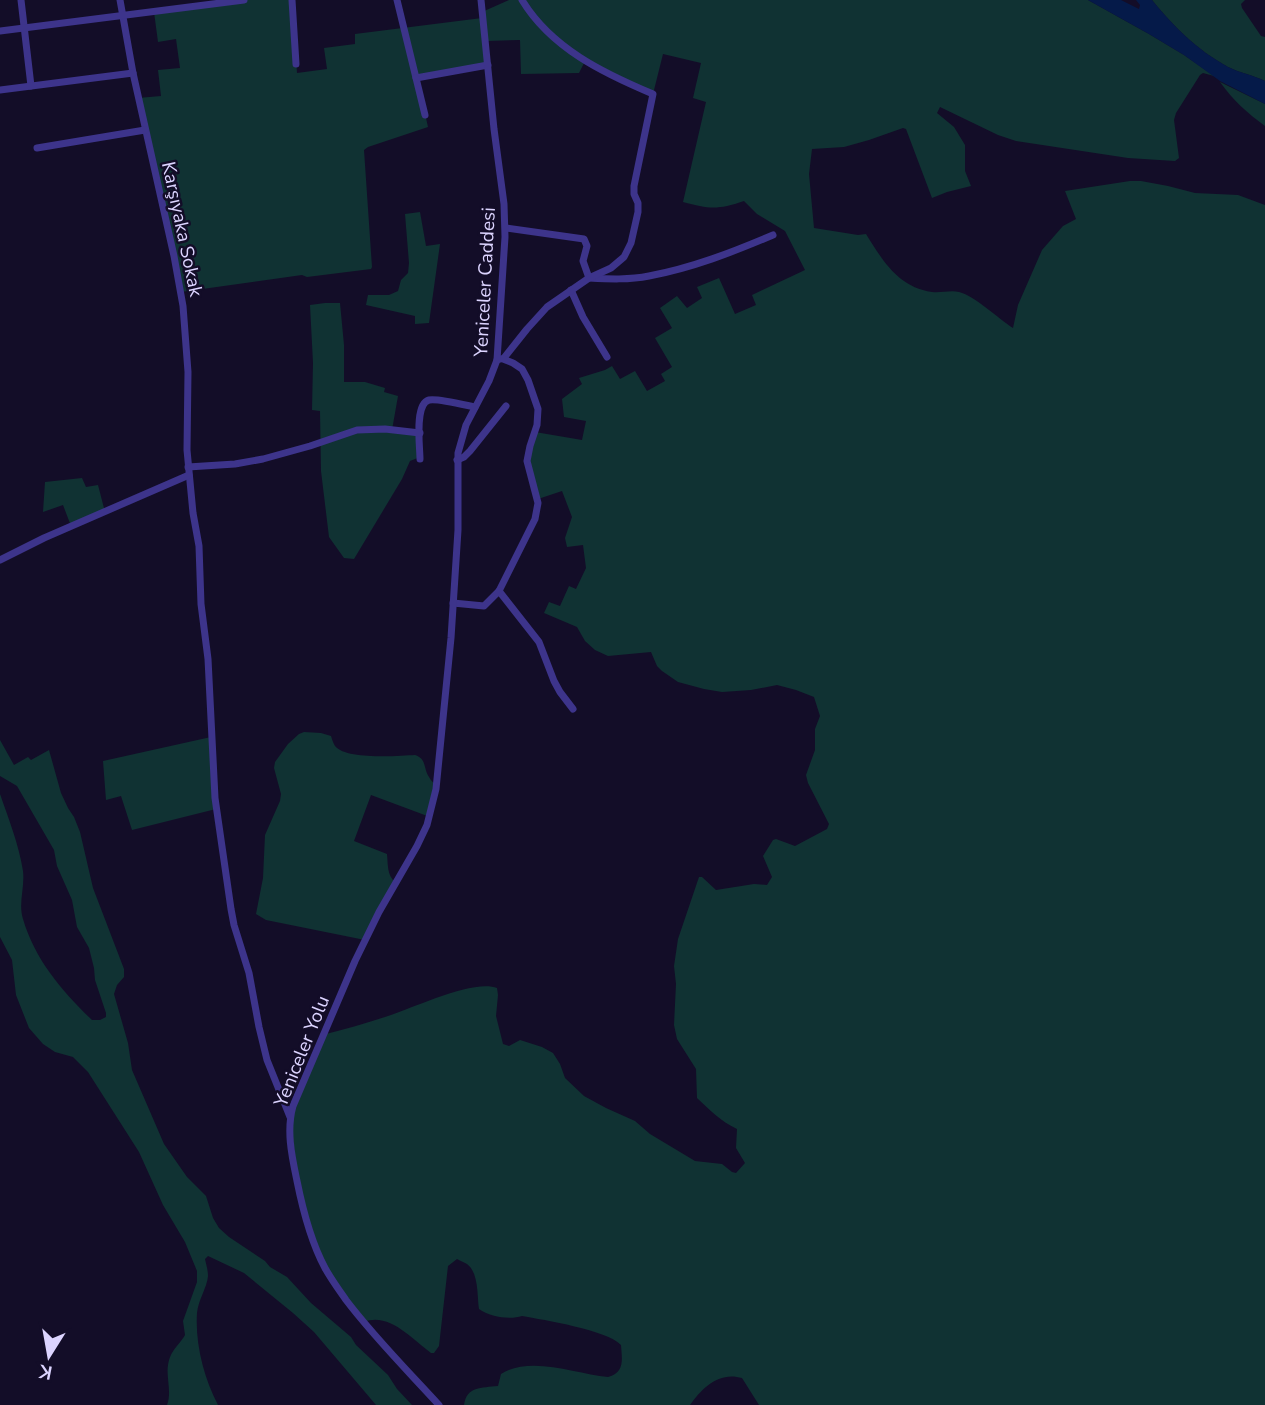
<svg xmlns="http://www.w3.org/2000/svg" width="1265" height="1405" font-family="'Nunito Sans',sans-serif">
<rect width="100%" height="100%" fill="#130d28"/>
<g fill="#103233">
<path d="M244 0H292L297 73 327 69 324 48 355 44V34L482 18V12L509 0H1088L1149 34 1184 55 1214 76 1203 73 1200 75 1176 113 1174 120 1179 158 1175 161 1128 158 1016 141 998 135 940 107 937 113 954 127 965 145V171L971 186 947 192 932 198 906 129 903 128 869 140 844 147 812 149 809 174 814 228 858 235 866 234C883 261 898 287 932 292 941 293 951 290 959 292 975 296 999 319 1013 328L1018 305 1042 250 1063 226 1076 219 1065 191 1130 181H1141L1168 186 1195 193 1238 195 1265 205V1405H759L742 1378C719 1371 702 1388 690 1405H464C467 1386 481 1388 498 1386L501 1374C531 1355 576 1374 608 1377 625 1372 622 1360 621 1345 607 1330 544 1320 522 1316 510 1320 490 1317 479 1309 477 1296 479 1273 467 1264 464 1262 460 1261 457 1259L448 1266 439 1346 434 1353H431C412 1339 389 1312 364 1322L325 1270 301 1201 290 1117 322 1035C345 1029 368 1023 391 1015 415 1007 474 979 497 988L498 995 496 1016 503 1044 509 1046 520 1040 542 1047 553 1053 560 1064 565 1078 584 1096 606 1108 635 1121 650 1134 695 1161 722 1164 732 1172 736 1173 745 1163 736 1148 737 1129C720 1121 710 1110 697 1098L696 1069 677 1039 674 1025 676 984 674 966 678 939 699 877H702L716 890 754 884 767 885 772 877 763 856 773 840 776 839 795 846 827 829 829 824 808 783 806 775 815 750V729L820 716 814 697 796 690 777 685 751 690 722 692 704 689 678 682 662 671 657 666 651 652 608 656 595 650 585 641 577 627 544 613 549 602 560 606 569 586 576 589 586 568 583 545 567 547 565 538 572 517 562 491 538 499 528 465 535 432 582 440 586 421 564 417 562 399 582 384 579 378 605 370 612 366 620 379 635 371 647 391 665 381 661 374 672 367 655 338 672 328 660 308 677 296 687 308 702 298 697 287 719 278 735 314 756 305 752 295 805 270 785 231 757 214 744 201C718 210 709 209 683 202L706 102 693 98 701 63 663 54 653 94 585 61 579 73 521 74 520 40 486 41 488 65 417 78 428 127 368 147 364 150 372 267 371 269 307 277 302 275 181 292 138 98 161 96 158 70 180 68 176 39 158 42 154 12Z"/>
<path d="M1152 0H1245L1241 4 1242 8 1261 36 1265 37V81C1253 75 1240 73 1228 67 1196 49 1175 28 1152 0Z"/>
<path d="M1220 82 1265 104V126C1247 113 1233 100 1220 82Z"/>
<path d="M420 212 426 246 440 244 429 323 415 324V316L366 305 368 295H389L398 291 401 280 408 273 409 263 405 214Z"/>
<path d="M325 303H340L344 345V382H365L385 388 384 392 398 396 392 430 420 433V457L410 461 402 479 354 559 344 558 329 537 321 471 320 411 312 410 313 363 310 305Z"/>
<path d="M82 478 86 487 98 485 105 512 71 526 63 505 43 512 45 482Z"/>
<path d="M304 732 321 733 331 736C332 739 333 743 335 746 346 760 398 756 415 755 427 759 423 768 429 777 431 781 434 783 437 786L430 817 371 795 354 841 387 854C388 865 387 875 395 882L365 940 266 920 256 914 263 878 265 835 280 801 281 794 274 768 275 762 288 744 299 734Z"/>
<path d="M211 737 216 809 132 830 121 796 106 800 103 761Z"/>
<path d="M0 740 14 765 28 757 31 760 49 750 61 793 68 808 74 817 80 832 93 888 124 969V977L117 985 114 994 128 1043 132 1070 164 1144 187 1177 206 1196 213 1218 219 1228 229 1237 265 1261 270 1267 287 1277 311 1303 351 1337 356 1345 388 1375 397 1389 412 1405H376L314 1332 293 1313 244 1273 208 1256 205 1259C206 1264 208 1270 208 1276 207 1288 198 1300 197 1313 195 1344 204 1378 218 1405H167C172 1392 166 1378 168 1365 171 1349 178 1347 185 1335L183 1321 197 1282V1271L185 1242 163 1205 139 1152 88 1072 73 1057 55 1052 43 1044 29 1028 16 995 12 960 0 937V794C9 820 19 845 23 871 25 888 18 903 23 919 35 960 62 991 92 1020H100L106 1017V1013L95 980 94 968 89 948 77 927 72 900 57 866 54 850 17 786 0 776Z"/>
</g>
<path fill="#051a49" d="M1088 0H1121L1139 9 1140 5 1136 0H1152C1175 28 1196 49 1228 67 1240 73 1253 75 1265 81V104L1220 81 1184 55 1149 34Z"/>
<g fill="none" stroke-linecap="round" stroke-linejoin="round">
<g stroke="#3d348b" stroke-width="7">
<path d="M21 0 31 86"/>
<path d="M120 0 133 73 174 256 183 306 188 372 187 450 193 513 199 546 201 604 208 659 215 798 231 909 234 925 249 973 259 1027 267 1060 290 1117"/>
<path d="M292 0 296 64"/>
<path d="M397 0 416 78 488 65"/>
<path d="M0 31 244 0"/>
<path d="M416 78 425 115"/>
<path d="M0 90 133 73"/>
<path d="M37 148 145 130"/>
<path d="M506 228 584 239 587 246 583 261 589 278C609 279 629 280 649 276 692 268 733 252 773 235"/>
<path d="M571 290 583 317 607 357"/>
<path d="M497 360 504 358 527 329 547 307 589 278 611 268 624 257 631 243 638 212V203L634 194V186L653 94C603 73 551 48 522 0"/>
<path d="M420 459C420 447 414 404 429 400 437 398 465 405 475 407"/>
<path d="M457 460 464 457 470 451 506 406"/>
<path d="M188 467 235 464 263 459 310 446 357 430 385 429 420 433"/>
<path d="M0 560 44 538 189 475"/>
<path d="M499 591 535 519 538 503 527 461 530 446 537 425 538 409 528 380 522 369 513 363 503 359"/>
<path d="M453 603 484 606 499 591 539 642 554 681 560 692 573 709"/>
<path d="M439 1405C407 1370 374 1337 346 1300 339 1290 331 1279 325 1268 311 1242 303 1211 297 1181 292 1157 286 1131 293 1106L355 961 379 912 417 846 427 825 436 789 451 638 458 530V453L466 425 489 381 497 360 505 237 504 204 494 129 481 0"/>
</g>
</g>
<g text-anchor="middle" stroke-width="5" stroke-linejoin="round" paint-order="stroke">
<g font-size="19" fill="#dcd4ff" stroke="#130d28">
<text transform="translate(183 229) rotate(78)" y="7">Karşıyaka Sokak</text>
<text transform="translate(484 282) rotate(-87)" y="7">Yeniceler Caddesi</text>
<text transform="translate(301 1051) rotate(-68)" y="7">Yeniceler Yolu</text>
</g>
</g>
<g transform="translate(49 1356) rotate(191)" stroke="#130d28" stroke-width="5" paint-order="stroke">
<path d="M0-5L12 26L0 18L-12 26Z" fill="#dcd4ff"/>
<text y="-10" font-size="19" font-weight="bold" text-anchor="middle" fill="#dcd4ff">K</text>
</g>
</svg>
